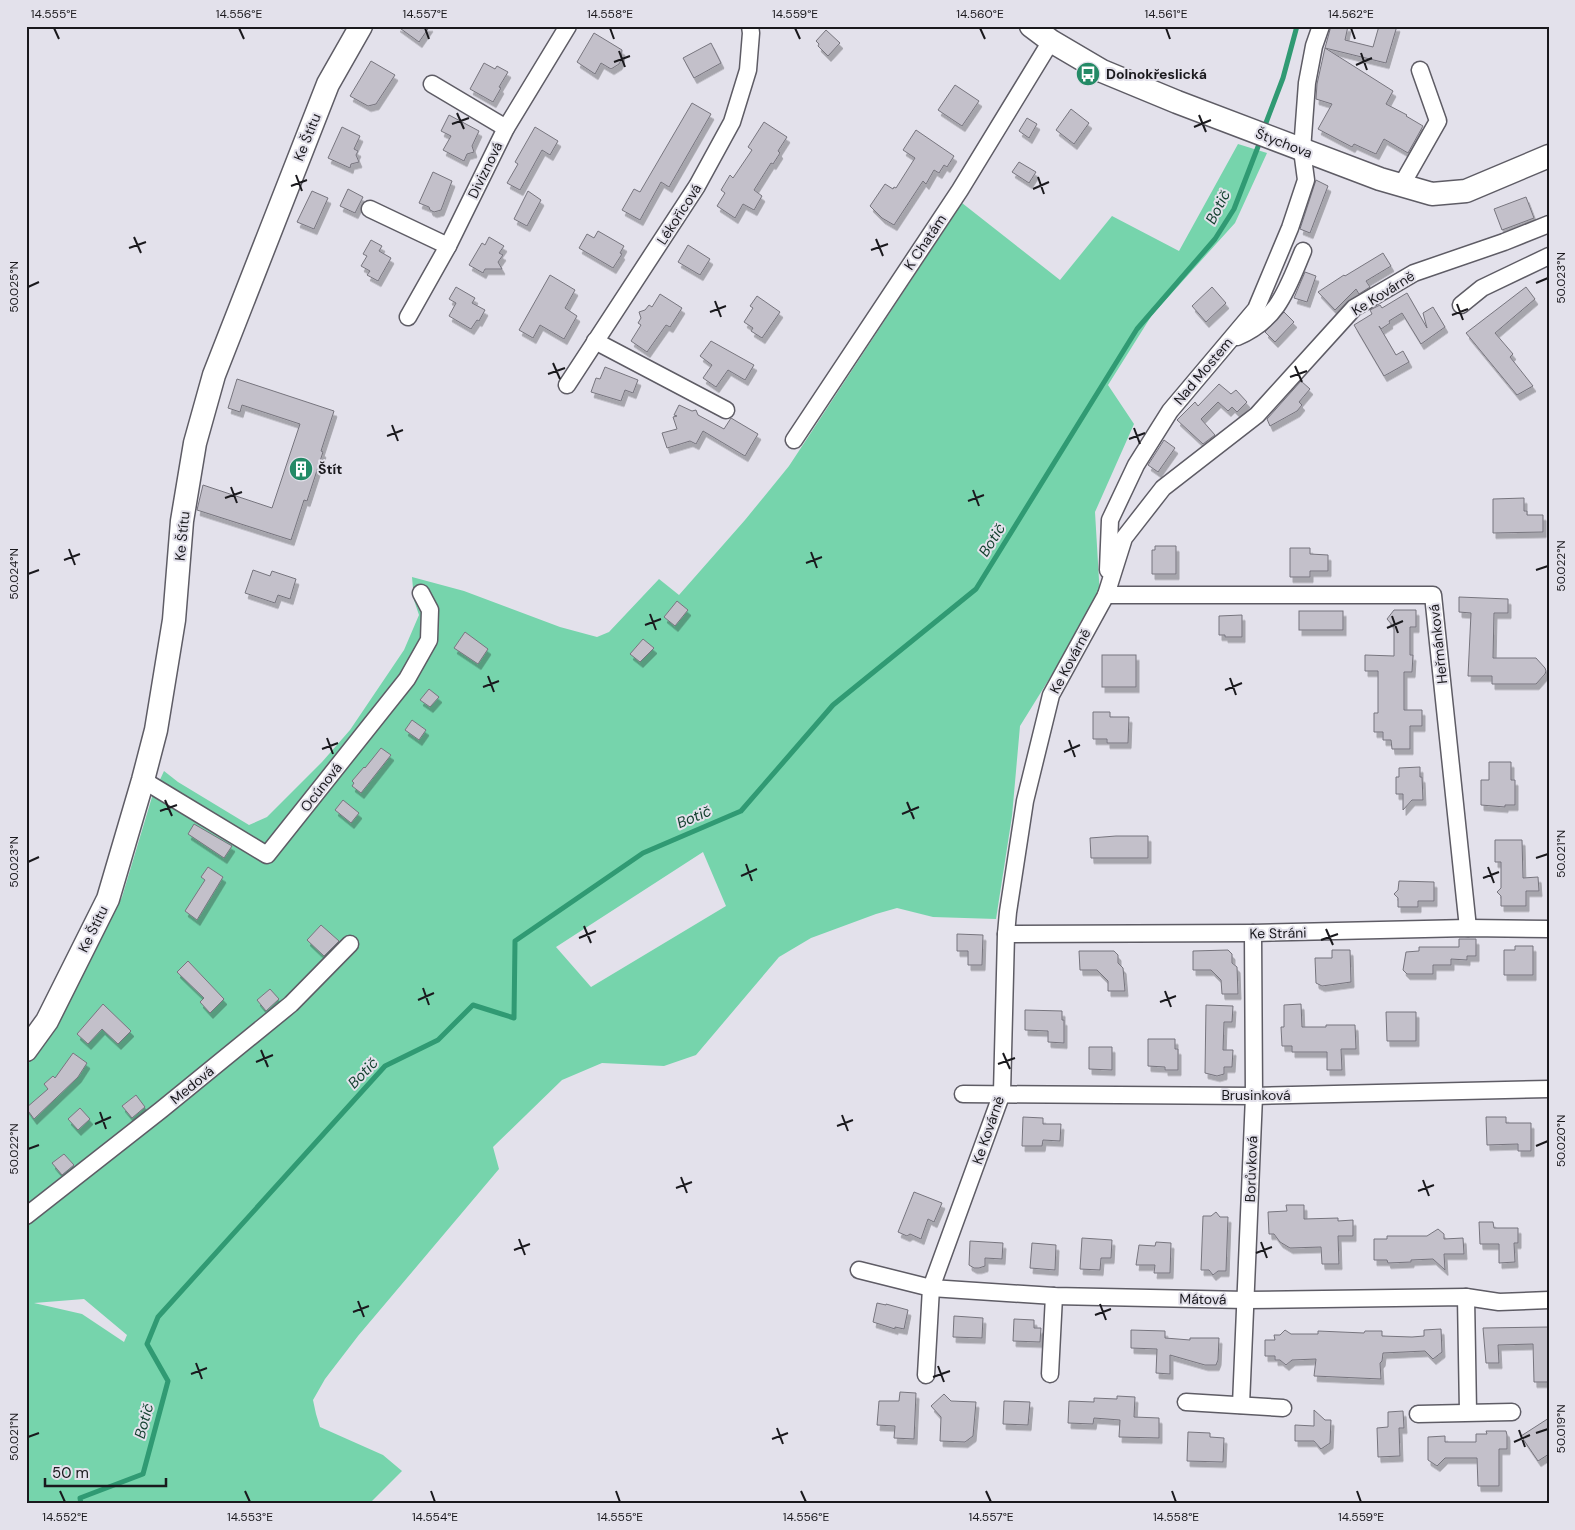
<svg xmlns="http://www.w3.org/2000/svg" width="1575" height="1530" font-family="'DM Sans',sans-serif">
<defs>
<filter id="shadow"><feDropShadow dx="3" dy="5.5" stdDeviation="0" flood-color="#0004"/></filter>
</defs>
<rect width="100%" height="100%" fill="#e3e1eb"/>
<path fill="#76d4ac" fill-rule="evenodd" d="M1238 144 1267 153 1235 223 1152 315 1108 385 1134 424 1095 512 1100 597 1020 726 1012 816 996 919 933 917 897 908 876 914 811 938 779 957 696 1055 664 1066 602 1063 562 1080 493 1147 499 1169 358 1336 325 1379 313 1400 316 1414 320 1427 383 1455 402 1471 369 1504H26V1067L69 1003 122 897 152 797 164 771 178 782 249 825 267 817 322 762 350 730 404 650 419 615 414 600 412 577 464 591 560 627 597 637 609 632 659 579 679 595 745 520 789 466 962 203 1060 280 1112 216 1179 251ZM703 852 726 906 591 987 556 947ZM84 1299 127 1335 124 1342 82 1314 34 1303Z"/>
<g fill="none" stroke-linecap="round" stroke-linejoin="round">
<g stroke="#309a73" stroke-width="5">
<path d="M1264 128 1283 78 1297 26"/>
<path d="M81 1504 80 1498 143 1474 168 1381 147 1344 158 1317 385 1066 438 1040 473 1005 514 1018 515 941 643 853 741 811 833 705 976 589 1137 329 1215 239 1234 209 1261 139"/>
</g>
</g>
<g fill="#c3c0ca" stroke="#77757e" filter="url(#shadow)">
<path d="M397 26H430L419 42Z"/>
<path d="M1331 26H1348L1345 40 1373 47 1379 26H1397L1386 63 1325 48Z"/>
<path d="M826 30 840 43 828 56 818 46 819 44 816 41Z"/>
<path d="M594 33 622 50 621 60 619 64 611 69 601 63 595 74 577 62Z"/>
<path d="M711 43 721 63 694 78 683 58Z"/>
<path d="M1325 48 1393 91 1386 104 1407 115 1406 116 1423 126 1408 153 1384 139 1376 154 1354 144 1352 147 1318 129 1332 104 1316 99 1317 84Z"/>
<path d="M371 61 395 75 376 104 368 106 350 96Z"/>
<path d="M484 63 495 69 497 66 508 72 499 87 501 88 493 102 470 89Z"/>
<path d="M955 85 979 101 962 126 938 110Z"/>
<path d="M692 103 711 114 669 187 661 182 640 220 622 210 634 189 640 192Z"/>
<path d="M1071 109 1089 123 1074 144 1056 130Z"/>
<path d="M449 115 479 131 472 146 474 152 467 154 464 161 443 150 451 136 441 131Z"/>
<path d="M1027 118 1037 124 1029 138 1019 131Z"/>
<path d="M764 122 787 137 778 151 780 153 773 164 771 163 754 190 762 196 754 210 743 204 735 218 717 206 725 193 721 190 730 175 733 178 752 150 748 147Z"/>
<path d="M342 127 360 136 354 149 358 151 356 155 359 162 351 164 350 168 328 158Z"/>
<path d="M535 127 558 141 550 155 542 150 520 190 507 183 518 164 515 162Z"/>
<path d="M916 130 954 156 947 167 944 165 939 173 934 170 926 184 923 181 894 225 882 218 870 206 885 184 893 189 894 187 896 188 915 158 903 150Z"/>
<path d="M1019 162 1036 172 1029 183 1012 172Z"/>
<path d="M433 172 452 181 441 210 434 212 430 210 429 207 419 203Z"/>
<path d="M1316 180 1328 186 1310 233 1300 229Z"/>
<path d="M348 189 363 197 355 213 340 206Z"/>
<path d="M312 191 328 198 314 229 297 222Z"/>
<path d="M528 191 541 200 527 226 514 219Z"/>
<path d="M1526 197 1534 218 1502 230 1494 209Z"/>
<path d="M598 231 624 246 620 253 622 254 613 268 579 248 587 234 594 238Z"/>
<path d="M489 237 504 246 499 253 503 255 498 262 502 269H485L483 273 469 265 482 243 485 245Z"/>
<path d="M371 240 382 246 379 251 391 258 378 281 367 275 370 271 361 266 367 256 363 254Z"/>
<path d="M688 245 710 259 700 275 678 262Z"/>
<path d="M1383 253 1391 266 1366 281 1370 287 1359 294 1356 289 1335 310 1318 292 1344 275 1345 276Z"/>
<path d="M1305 272 1316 276 1307 302 1294 298Z"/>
<path d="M550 275 575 290 565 308 577 316 564 339 540 325 533 338 519 330Z"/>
<path d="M456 287 475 298 472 303 485 310 479 321 477 320 471 329 449 316 456 303 449 299Z"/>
<path d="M1212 287 1226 303 1206 322 1192 306Z"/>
<path d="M1526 287 1535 299 1495 333 1513 354 1510 357 1533 386 1517 395 1466 333Z"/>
<path d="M1407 293 1427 328 1423 313 1433 307 1445 327 1421 344 1402 313 1389 321 1390 323 1381 329 1379 326 1396 355 1403 351 1409 362 1384 376 1354 325 1372 314 1370 310 1380 305 1382 308Z"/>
<path d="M660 294 682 308 670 327 666 325 647 352 631 341 641 325 638 323 641 318 639 312 645 310 649 305 652 307Z"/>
<path d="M757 296 780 312 762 338 751 331 753 328 744 322 753 308 750 306Z"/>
<path d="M1284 312 1294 322 1275 342 1265 332Z"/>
<path d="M711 341 754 365 745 380 728 370 716 387 703 378 712 365 700 356Z"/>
<path d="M605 367 638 380 633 393 625 390 621 401 591 392 596 378 600 379Z"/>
<path d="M237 379 334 411 321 451 323 452 307 501 304 500 291 540 197 510 203 485 272 508 300 424 242 405 240 412 228 408Z"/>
<path d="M1301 381 1310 389 1299 402 1302 405 1297 411 1270 426 1267 419Z"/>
<path d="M1219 384 1231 394 1236 390 1247 402 1237 412 1232 407 1228 411 1218 402 1201 419 1215 435 1203 444 1177 420 1195 402 1198 406Z"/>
<path d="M679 405 692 411 696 410 698 415 724 429 731 418 758 434 745 456 703 431 696 444 690 441 667 448 662 433 677 429 673 417 677 416 674 415Z"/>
<path d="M1164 440 1175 448 1158 472 1148 465Z"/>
<path d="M1524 498V511H1527V515H1543V532L1493 533V499Z"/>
<path d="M1155 546H1176V574H1152V550H1155Z"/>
<path d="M1290 548H1310V554L1328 555V571H1310V577H1290Z"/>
<path d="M253 570 270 576 272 571 296 579 290 599 278 595 275 603 245 593Z"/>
<path d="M1459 597 1508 599V613H1494L1493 658H1536L1545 668 1546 671 1545 674 1536 684H1492V676H1468L1471 613 1459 612Z"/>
<path d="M677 601 688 610 675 626 664 617Z"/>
<path d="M1394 610H1416V627H1410V655H1413L1412 672H1404V710H1422V726H1410V749H1392L1391 740H1383V732H1374V713H1378V671H1365V655L1394 656V627L1387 619Z"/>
<rect x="1299" y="611" width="44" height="19"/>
<path d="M1242 615V637H1225V635H1219V616Z"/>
<path d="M465 632 488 649 478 664 454 648Z"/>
<path d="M643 639 654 648 640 662 630 654Z"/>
<rect x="1102" y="655" width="34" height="32"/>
<path d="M429 689 439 697 430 707 420 700Z"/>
<path d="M1093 712H1110V717H1129L1128 743H1107V739H1093Z"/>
<path d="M412 720 426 730 419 740 405 730Z"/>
<path d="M381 748 391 755 361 793 352 786 354 783 352 781 364 767 365 768Z"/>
<path d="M1489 762H1511V780H1515V805H1505V807L1481 805V780H1489Z"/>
<path d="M1420 767V777H1422L1423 800H1412L1403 810V794H1396V777H1399V768Z"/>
<path d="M343 800 359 813 351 823 335 810Z"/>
<path d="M194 824 232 846 224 858 188 834Z"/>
<path d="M1116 836H1148V858H1091L1090 838Z"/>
<path d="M1495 840H1522L1523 878 1538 877 1539 891H1526V906H1501V896L1497 892 1501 888V862H1495Z"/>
<path d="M208 867 223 877 197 920 185 911 205 880 201 877Z"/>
<path d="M1399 881 1434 882V901H1418V907H1398V898L1394 894 1398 890Z"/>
<path d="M321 925 339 941 324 956 307 940Z"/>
<path d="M957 934 983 935 982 965H968V951H957Z"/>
<path d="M1459 939H1476V956H1467V960L1451 959V965H1433V974H1407L1403 970 1406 952 1419 951V947H1459Z"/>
<path d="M1515 946H1533V975H1504V950H1515Z"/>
<path d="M1228 950 1232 954V963L1237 967 1238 994H1222L1221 980 1211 970H1193V951Z"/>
<path d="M1332 950H1350L1351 982 1322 986 1316 983 1315 958H1332Z"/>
<path d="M1079 951H1114L1118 955V963L1123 968 1125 991H1108V981L1097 970H1080Z"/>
<path d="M188 961 224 999 210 1013 200 1002 204 998 177 972Z"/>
<path d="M270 989 279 999 266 1011 257 1000Z"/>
<path d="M103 1004 131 1031 118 1044 102 1029 88 1044 77 1034Z"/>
<path d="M1301 1004 1302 1027H1326V1025H1355L1356 1049H1341L1342 1070H1327V1052H1292V1046H1282L1281 1027H1284V1005Z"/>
<path d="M1206 1005 1233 1006 1232 1022H1224L1223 1050H1233L1232 1067H1224V1074L1217 1076 1205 1073Z"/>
<path d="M1025 1010 1062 1011V1020H1064V1043L1048 1042V1031L1025 1030Z"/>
<path d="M1386 1012H1416V1041H1387Z"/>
<path d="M1148 1039H1175V1049H1178V1070H1165V1067L1148 1066Z"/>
<path d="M1089 1047H1112V1070L1089 1069Z"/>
<path d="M73 1053 87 1063 78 1077 34 1119 26 1108 48 1089 44 1084 53 1076 55 1078Z"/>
<path d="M136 1095 145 1107 132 1118 122 1106Z"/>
<path d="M80 1108 90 1119 78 1130 68 1119Z"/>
<path d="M1023 1117 1043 1118V1124H1061L1060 1141 1043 1140 1042 1146H1022Z"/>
<path d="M1486 1117H1506V1123H1531V1151H1518V1144L1487 1145Z"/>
<path d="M64 1154 74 1165 62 1175 52 1163Z"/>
<path d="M914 1192 942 1203 934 1222 928 1219 921 1239 910 1234 907 1236 898 1232Z"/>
<path d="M1286 1205H1304V1219L1338 1218V1221L1353 1220V1236H1338L1339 1264H1322L1321 1247 1290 1248 1280 1242 1274 1234H1269L1268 1212 1287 1211Z"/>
<path d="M1216 1212 1220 1217H1228L1226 1271H1218L1213 1275 1209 1270H1201L1203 1216H1211Z"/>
<path d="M1479 1222H1493L1494 1228H1518V1243H1514L1515 1262 1499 1263V1244H1480Z"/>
<path d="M1438 1229 1444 1234V1239L1463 1238 1464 1254H1444L1445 1270 1433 1259 1411 1260V1262L1388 1263 1387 1260H1374V1239H1387V1236H1427Z"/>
<path d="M1082 1238 1112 1240 1111 1258H1101L1100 1270 1080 1269Z"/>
<path d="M970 1241 1003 1243 1002 1259 985 1258V1266L979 1268H974L969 1265Z"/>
<path d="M1156 1242 1171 1243 1170 1273H1154L1155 1265H1136L1139 1245 1155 1246Z"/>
<path d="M1032 1243 1056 1245 1055 1270 1030 1268Z"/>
<path d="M877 1303 886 1305V1304L908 1310 904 1329 895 1327V1329L873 1322Z"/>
<path d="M954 1316 983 1318 982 1338 953 1337Z"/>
<path d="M1014 1319 1034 1320V1328H1041L1040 1342 1013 1341Z"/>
<path d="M1549 1327V1382H1534L1533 1344 1498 1345 1499 1363H1486L1483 1328Z"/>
<path d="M1441 1329 1442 1352 1433 1359 1425 1351 1383 1353 1382 1361 1380 1363 1381 1379 1314 1376 1316 1359 1292 1360 1286 1365 1280 1360H1275V1356H1265V1340H1275L1274 1335H1280L1285 1330 1291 1334H1318V1331L1364 1333 1365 1331H1382V1336L1412 1337 1424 1336V1330Z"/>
<path d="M1131 1330 1165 1331V1338L1190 1340V1338H1219L1218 1360 1216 1365H1205L1170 1355V1374L1156 1373 1157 1349 1131 1348Z"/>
<path d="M900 1392 916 1393 914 1439 894 1438 895 1426 877 1425 879 1401H899Z"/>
<path d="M944 1394 951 1401 976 1402 973 1436 965 1442 940 1441 941 1417 931 1406Z"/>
<path d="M1117 1396 1135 1397 1134 1417 1159 1418V1438L1119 1437 1120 1420 1094 1418 1093 1424 1068 1423 1069 1401 1094 1402V1398L1117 1399Z"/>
<path d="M1004 1401 1030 1402 1028 1425 1003 1424Z"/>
<path d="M1314 1410 1325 1420H1331L1330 1443 1321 1449 1314 1441H1295V1425L1314 1426Z"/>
<path d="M1403 1411 1404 1428H1399L1400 1456 1378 1457 1377 1428 1388 1427V1412Z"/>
<path d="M1549 1418V1454L1538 1461 1521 1436Z"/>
<path d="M1486 1431H1506L1507 1435V1449H1499V1486H1478L1477 1458H1445L1437 1466 1428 1460V1437L1445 1436V1442H1476V1434H1487Z"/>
<path d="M1188 1432 1210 1433V1437L1224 1438 1223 1462 1187 1461Z"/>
</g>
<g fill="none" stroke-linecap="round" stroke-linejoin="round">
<g stroke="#5e5c65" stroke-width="19">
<g id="street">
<path d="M432 84 506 128"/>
<path d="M1401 186 1438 121 1420 70"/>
<path d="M370 209 448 246"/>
<path d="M1461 305 1482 288 1549 256"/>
<path d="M408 317 448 246 506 128 568 26"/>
<path d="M1237 337C1278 320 1287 289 1303 251"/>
<path d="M595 341 726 410"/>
<path d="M567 385 697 186 732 122 748 70 751 33 750 26"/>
<path d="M794 440 960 190 1051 41"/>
<path d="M1108 570 1110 520 1136 465 1170 411 1256 309 1290 228 1306 180 1302 150 1307 83 1314 46 1321 26"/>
<path d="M1106 595H1433L1468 928"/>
<path d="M143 780 267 855 407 679 429 640 430 610 421 593"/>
<path d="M1006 934 1253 933 1468 928 1549 929"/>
<path d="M963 1094 1254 1096 1549 1089"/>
<path d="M26 1216 161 1110 291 1004 350 944"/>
<path d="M859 1270 931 1288 1054 1296 1246 1300 1466 1297 1499 1302 1549 1300"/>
<path d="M1466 1297 1468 1412"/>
<path d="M1050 1374 1054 1296"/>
<path d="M926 1375 931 1288 1002 1093 1006 934 1008 912 1025 801 1051 695 1106 595 1124 538 1163 488 1257 415 1354 308 1414 273 1504 242 1549 224"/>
<path d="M1186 1402 1283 1408"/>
<path d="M1241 1405 1254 1096 1253 933"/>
<path d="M1418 1414 1512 1412"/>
</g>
</g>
<g stroke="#5e5c65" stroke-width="25">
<g id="secondary">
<path d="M1031 26 1051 41 1102 71 1177 102 1380 179 1432 194 1466 191 1549 156"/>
<path d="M26 1050 47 1021 108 899 143 780 156 730 174 620 182 521 195 443 214 375 328 84 361 26"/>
</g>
</g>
<use href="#street" stroke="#fff" stroke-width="16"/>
<use href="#secondary" stroke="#fff" stroke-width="22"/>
</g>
<path fill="none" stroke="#1a191d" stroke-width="2" d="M54 28 59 39M239 28 244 39M425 28 429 39M610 28 614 39M795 28 800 39M980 28 985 39M1166 28 1170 39M1351 28 1355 39M619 51 625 67M1361 53 1367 70M614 62 630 56M1356 65 1372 58M457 113 464 129M1199 115 1206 132M452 124 469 118M1194 127 1211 120M296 175 302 191M1038 177 1044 194M291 186 307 180M1033 189 1049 182M134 237 141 253M876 239 883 256M129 248 146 242M871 250 888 244M1536 283 1548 278M28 287 39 282M715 301 721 317M1457 304 1463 320M710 312 726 306M1452 315 1468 309M553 363 560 379M1295 366 1302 382M548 374 565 368M1290 377 1307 371M392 425 398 441M1134 428 1140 444M387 436 403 430M1129 439 1145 433M231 487 237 503M973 490 979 506M225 498 242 492M968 501 984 495M69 549 75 565M811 552 817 568M64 560 80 554M806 563 822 557M1536 570 1548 566M28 574 39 570M650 614 656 630M1392 616 1398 633M645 625 661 619M1387 628 1403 621M488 676 494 692M1230 678 1236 695M483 687 499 681M1225 690 1242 683M327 738 333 754M1069 740 1075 757M322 749 338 743M1064 752 1080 745M165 800 172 816M907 802 914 819M160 811 177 805M902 814 919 807M1536 858 1548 854M28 862 39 857M746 864 752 881M1488 867 1494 883M741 876 757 869M1483 878 1499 872M584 926 591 943M1326 929 1333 945M579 938 596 931M1321 940 1338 934M423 988 429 1005M1165 991 1171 1007M418 1000 434 993M1160 1002 1176 996M261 1050 268 1067M1003 1053 1010 1069M256 1062 273 1055M998 1064 1015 1058M100 1112 106 1129M842 1115 848 1131M95 1124 111 1117M837 1126 853 1120M1536 1146 1548 1141M28 1149 39 1145M681 1177 687 1193M1423 1180 1429 1196M676 1188 692 1182M1418 1191 1434 1185M519 1239 525 1255M1261 1242 1267 1258M514 1250 530 1244M1256 1253 1272 1247M358 1301 364 1317M1100 1304 1106 1320M353 1312 369 1306M1095 1315 1111 1309M196 1363 202 1379M938 1366 944 1382M191 1374 207 1368M933 1377 950 1371M777 1428 783 1444M1519 1430 1525 1447M1536 1433 1548 1429M28 1437 39 1433M772 1439 788 1433M1514 1442 1530 1435M60 1491 65 1502M245 1491 250 1502M431 1491 435 1502M616 1491 620 1502M801 1491 806 1502M986 1491 991 1502M1172 1491 1176 1502M1357 1491 1361 1502"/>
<defs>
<g id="bus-disc" transform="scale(1.25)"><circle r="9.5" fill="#248a66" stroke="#e3e1eb"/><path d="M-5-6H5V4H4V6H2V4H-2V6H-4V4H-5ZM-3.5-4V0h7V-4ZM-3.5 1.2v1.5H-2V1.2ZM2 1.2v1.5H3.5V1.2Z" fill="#fff"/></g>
<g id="building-disc" transform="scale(1.25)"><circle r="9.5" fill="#248a66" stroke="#e3e1eb"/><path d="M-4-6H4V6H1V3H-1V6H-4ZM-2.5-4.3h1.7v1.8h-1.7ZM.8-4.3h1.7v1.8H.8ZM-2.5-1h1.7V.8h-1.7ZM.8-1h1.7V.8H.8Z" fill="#fff"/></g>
</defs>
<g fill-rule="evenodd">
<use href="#bus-disc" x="1088" y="74"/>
<use href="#building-disc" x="301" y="469"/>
</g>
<g text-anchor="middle" stroke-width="4" stroke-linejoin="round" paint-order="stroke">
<g font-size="14" font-weight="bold" fill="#1a191d" stroke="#e3e1eb" text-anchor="start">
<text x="1106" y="79">Dolnokřeslická</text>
<text x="318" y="474">Štít</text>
</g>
<g font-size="14" fill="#1a191d" stroke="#e3e1eb">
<text transform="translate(307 137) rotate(-68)" y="5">Ke Štítu</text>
<text transform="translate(1284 143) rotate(21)" y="5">Štychova</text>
<text transform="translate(485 170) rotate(-64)" y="5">Diviznová</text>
<text transform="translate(679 214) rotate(-57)" y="5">Lékořicová</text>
<text transform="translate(925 242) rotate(-56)" y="5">K Chatám</text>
<text transform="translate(1383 293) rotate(-32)" y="5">Ke Kovárně</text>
<text transform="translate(1203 371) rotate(-50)" y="5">Nad Mostem</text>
<text transform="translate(182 536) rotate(-84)" y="5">Ke Štítu</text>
<text transform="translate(1438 644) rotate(-96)" y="5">Heřmánková</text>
<text transform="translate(1070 661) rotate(-62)" y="5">Ke Kovárně</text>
<text transform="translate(321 787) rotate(-52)" y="5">Ocúnová</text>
<text transform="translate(93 929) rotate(-64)" y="5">Ke Štítu</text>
<text transform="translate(1278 933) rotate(-1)" y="5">Ke Stráni</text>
<text transform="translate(192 1085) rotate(-39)" y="5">Medová</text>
<text x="1256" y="1100">Brusinková</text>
<text transform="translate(988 1130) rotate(-71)" y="5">Ke Kovárně</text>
<text transform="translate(1251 1169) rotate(-88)" y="5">Borůvková</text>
<text transform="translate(1203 1299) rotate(1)" y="5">Mátová</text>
</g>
<g font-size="15" font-style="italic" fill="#14402f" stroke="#e3e1eb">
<text transform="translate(1218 207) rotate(-63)" y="5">Botič</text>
<text transform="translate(992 540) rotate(-58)" y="5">Botič</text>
<text transform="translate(694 817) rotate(-23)" y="5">Botič</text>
<text transform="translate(363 1073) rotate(-46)" y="5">Botič</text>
<text transform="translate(144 1421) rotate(-75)" y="5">Botič</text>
</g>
</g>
<rect width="1575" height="1530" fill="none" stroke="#e3e1eb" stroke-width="55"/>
<path d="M45 1478v8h121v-8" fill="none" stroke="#1a191d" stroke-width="2.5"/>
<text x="52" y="1478" font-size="15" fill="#1a191d" stroke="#e3e1eb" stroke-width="4" paint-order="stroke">50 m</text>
<rect x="28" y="28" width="1520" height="1474" fill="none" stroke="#1a191d" stroke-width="2"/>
<g font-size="12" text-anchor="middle" fill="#1a191d">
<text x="54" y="18">14.555°E</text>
<text x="239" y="18">14.556°E</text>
<text x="425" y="18">14.557°E</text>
<text x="610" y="18">14.558°E</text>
<text x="795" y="18">14.559°E</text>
<text x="980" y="18">14.560°E</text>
<text x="1166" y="18">14.561°E</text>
<text x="1351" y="18">14.562°E</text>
<text transform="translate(1561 278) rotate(-90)" y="4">50.023°N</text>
<text transform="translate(14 287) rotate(-90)" y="4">50.025°N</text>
<text transform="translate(1561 566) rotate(-90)" y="4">50.022°N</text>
<text transform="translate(14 574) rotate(-90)" y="4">50.024°N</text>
<text transform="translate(1561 854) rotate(-90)" y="4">50.021°N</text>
<text transform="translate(14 862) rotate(-90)" y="4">50.023°N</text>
<text transform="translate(1561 1141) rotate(-90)" y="4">50.020°N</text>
<text transform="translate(14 1149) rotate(-90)" y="4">50.022°N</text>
<text transform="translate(1561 1429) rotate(-90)" y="4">50.019°N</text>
<text transform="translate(14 1437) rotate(-90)" y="4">50.021°N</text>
<text x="65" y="1521">14.552°E</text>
<text x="250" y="1521">14.553°E</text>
<text x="435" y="1521">14.554°E</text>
<text x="620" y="1521">14.555°E</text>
<text x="806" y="1521">14.556°E</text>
<text x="991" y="1521">14.557°E</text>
<text x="1176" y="1521">14.558°E</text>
<text x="1361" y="1521">14.559°E</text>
</g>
</svg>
